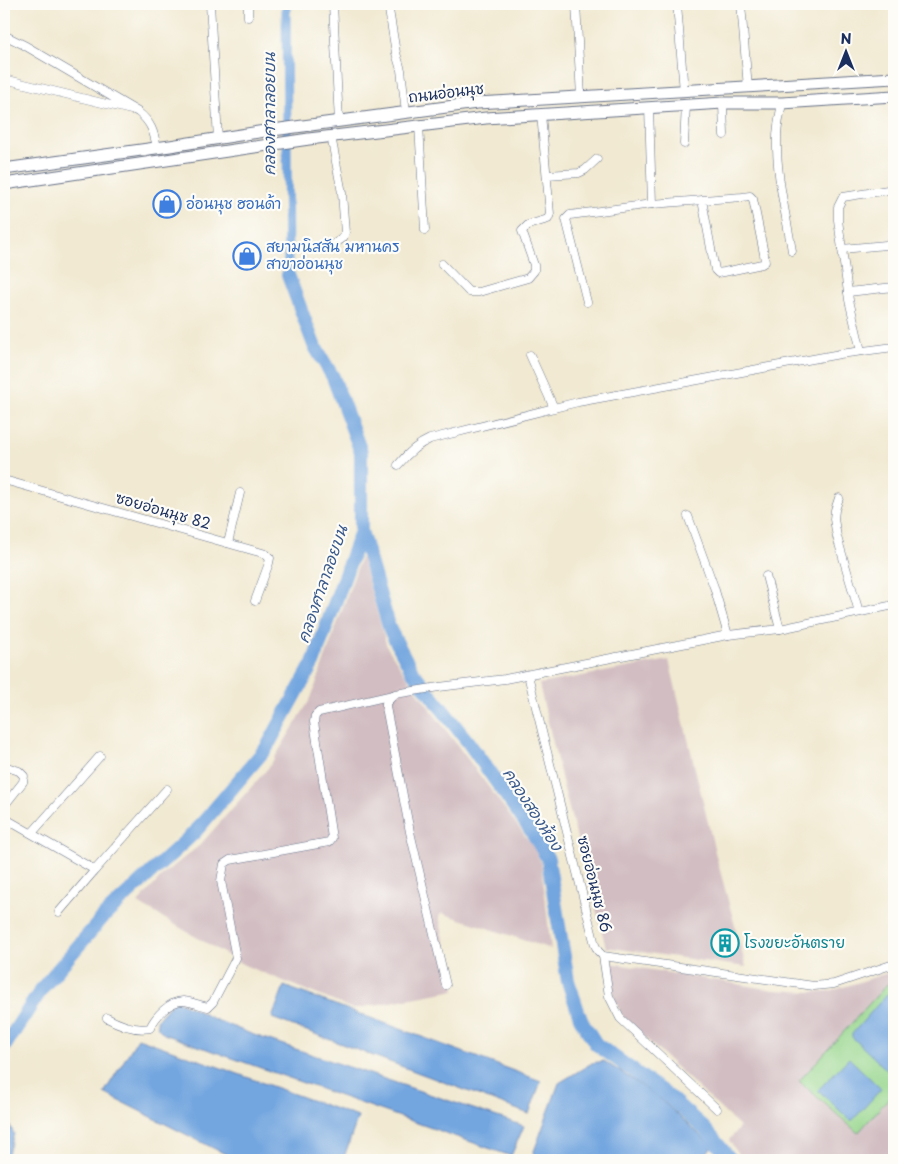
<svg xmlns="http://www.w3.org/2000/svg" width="898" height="1164" font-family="'Playpen Sans','Playpen Sans Thai',sans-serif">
<rect width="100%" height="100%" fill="#fdfcf7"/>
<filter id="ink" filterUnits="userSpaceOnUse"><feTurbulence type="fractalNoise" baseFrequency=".02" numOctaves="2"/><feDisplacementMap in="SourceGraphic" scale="10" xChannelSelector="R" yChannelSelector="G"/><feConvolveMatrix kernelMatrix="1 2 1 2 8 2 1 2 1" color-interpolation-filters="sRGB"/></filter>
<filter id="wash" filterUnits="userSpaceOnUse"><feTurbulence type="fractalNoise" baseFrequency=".0096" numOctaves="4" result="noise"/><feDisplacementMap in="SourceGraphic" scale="20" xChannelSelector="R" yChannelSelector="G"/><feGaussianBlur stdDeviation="1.12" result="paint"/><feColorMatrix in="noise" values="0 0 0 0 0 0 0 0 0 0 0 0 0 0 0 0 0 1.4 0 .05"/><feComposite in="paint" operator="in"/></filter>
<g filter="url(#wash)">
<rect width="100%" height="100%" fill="#f1e9d1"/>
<g fill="#d2bec2">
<path d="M361 557 387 647 413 686 534 848 541 863 551 949 442 913 439 916 455 990 353 1009 244 965 138 903 164 874 200 845 269 767 311 698Z"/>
<path d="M669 660 715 852 746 967 606 947 565 793 539 684Z"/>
<path d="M610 963 773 990 810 992 831 991 894 971V1160H742L729 1140 740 1127 623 1017 615 1000 606 965Z"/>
</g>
<path fill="#95d58b" stroke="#588274" d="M889 982 894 987V1092L858 1133 799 1081Z"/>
<g fill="#73a6df" stroke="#476a9e">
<path d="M284 986 541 1081 529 1114 272 1018Z"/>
<path d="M887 994 894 997V1069L892 1072H889L852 1037V1034Z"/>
<path d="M175 1000 216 1020 251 1034 524 1126 511 1156 164 1034 158 1028 157 1020Z"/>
<path d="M138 1038 358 1117 343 1160H237L104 1093Z"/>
<path d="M849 1058 881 1089 853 1120H850L818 1090Z"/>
<path d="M604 1061 656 1095 712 1146 702 1160H537L533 1154 559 1083 592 1063Z"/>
<path d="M4 1120 9 1124 14 1134 6 1160H4Z"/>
</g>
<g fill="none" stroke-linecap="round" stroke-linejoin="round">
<path stroke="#73a6df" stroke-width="9" d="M286 4 288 275"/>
<g stroke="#73a6df" stroke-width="14">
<path d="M361 531 390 630 412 671 468 742 532 832 548 859 568 981 581 1020 596 1044 667 1095 705 1129 731 1160"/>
<path d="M4 1047 43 987 104 916 195 832 267 747 313 663 361 531V452L333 377 314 345 288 275"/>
</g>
</g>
</g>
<g filter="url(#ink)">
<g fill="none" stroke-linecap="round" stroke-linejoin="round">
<g stroke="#667086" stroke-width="9">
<g id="street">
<path d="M210 4 218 139"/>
<path d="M248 4V17"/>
<path d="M333 4 339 122"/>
<path d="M388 4 396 53 401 70 406 112"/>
<path d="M576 4 581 97"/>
<path d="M677 4 684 92"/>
<path d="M741 4 748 88"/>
<path d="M4 35 24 45 138 112C151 122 154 132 157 148"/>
<path d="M4 79 131 110"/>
<path d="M723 103 724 135"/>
<path d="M782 103C780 115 777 126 777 138 776 176 786 214 792 251"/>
<path d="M4 110 5 111"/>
<path d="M419 125 425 230"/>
<path d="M331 136 342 193 345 233 343 238 331 246"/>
<path d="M684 144 686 105"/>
<path d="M547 175 579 173 585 170 597 159"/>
<path d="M652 204 742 197 750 196 753 199 764 254 765 262 762 264 724 272 718 273 715 270 702 200"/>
<path d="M842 249 886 245"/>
<path d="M442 264 469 292H479L528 278 534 271V265L522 231 528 225 548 219 550 214 541 114"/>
<path d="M848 292 894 287"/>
<path d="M587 302 566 219 570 215 652 204 649 107"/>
<path d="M861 351 849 300 838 220V207L843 197 894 189"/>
<path d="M530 355 554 408"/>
<path d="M398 465C407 454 416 445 430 439L578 402 840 354 894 347"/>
<path d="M4 480 266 554 270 558 269 563 255 601"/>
<path d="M839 498 835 510 834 519 837 537 859 612"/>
<path d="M688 516 714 587 728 635"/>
<path d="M228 543 240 493"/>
<path d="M766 576 780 629"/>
<path d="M528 675 595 945 598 951 603 956 814 986 834 984 894 964"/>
<path d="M4 766 19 771 24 776 23 782 4 806"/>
<path d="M4 818 95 870 59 912"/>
<path d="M32 833 100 756"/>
<path d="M95 870 167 789"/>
<path d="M603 956 609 996 620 1018 717 1109"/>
<path d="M446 985 410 832 386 707V703L395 694 439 687 505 679 728 635 780 629 894 605"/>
<path d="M107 1018C120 1025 135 1031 150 1028 155 1017 170 1000 184 1001 191 1002 200 1005 208 1007L213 1002 236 958 221 881 224 864 230 860 329 842 332 838 314 722 315 716 319 712 393 695"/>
</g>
</g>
<g stroke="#667086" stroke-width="13">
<g id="primary">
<path d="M4 169 170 146 265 131 477 103 894 78"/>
<path d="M4 184 309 139 486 118 723 103H782L894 96"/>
</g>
</g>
<use href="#street" stroke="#fff" stroke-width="8"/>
<use href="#primary" stroke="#fff" stroke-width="11"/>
</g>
</g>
<defs>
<g id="shop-ring" transform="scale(1.4375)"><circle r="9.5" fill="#fdfcf7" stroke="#3f7fe0" stroke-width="1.5"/><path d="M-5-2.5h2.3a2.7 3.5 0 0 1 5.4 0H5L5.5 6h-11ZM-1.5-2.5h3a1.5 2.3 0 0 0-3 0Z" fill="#3f7fe0"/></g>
<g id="building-ring" transform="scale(1.4375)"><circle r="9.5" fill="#fdfcf7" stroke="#0f9aa8" stroke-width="1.5"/><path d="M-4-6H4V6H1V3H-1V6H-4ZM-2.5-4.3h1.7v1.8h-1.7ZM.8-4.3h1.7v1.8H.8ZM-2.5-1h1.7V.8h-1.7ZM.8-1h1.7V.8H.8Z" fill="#0f9aa8"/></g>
</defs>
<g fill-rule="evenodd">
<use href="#shop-ring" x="167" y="204"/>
<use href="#shop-ring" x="247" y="256"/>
<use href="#building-ring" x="725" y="943"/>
</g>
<g text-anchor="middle" stroke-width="4.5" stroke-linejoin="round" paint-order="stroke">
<g font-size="15" fill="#1b2f5e" stroke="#fdfcf7">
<text transform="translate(446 93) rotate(-7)" y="5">ถนนอ่อนนุช</text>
<text transform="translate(163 511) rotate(16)" y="5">ซอยอ่อนนุช 82</text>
<text transform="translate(594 884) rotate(76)" y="5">ซอยอ่อนนุช 86</text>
</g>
<g font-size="15" fill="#366cbe" stroke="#fdfcf7" text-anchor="start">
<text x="186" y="209">อ่อนนุช ฮอนด้า</text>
<text x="266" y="252">สยามนิสสัน มหานคร<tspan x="266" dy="17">สาขาอ่อนนุช</tspan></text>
</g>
<g font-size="15" fill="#0d838f" stroke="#fdfcf7" text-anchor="start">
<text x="744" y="948">โรงขยะอันตราย</text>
</g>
<g font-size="16" font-style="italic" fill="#3a598b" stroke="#fdfcf7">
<text transform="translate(269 114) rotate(-90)" y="6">คลองศาลาลอยบน</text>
<text transform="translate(322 584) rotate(-71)" y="6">คลองศาลาลอยบน</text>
<text transform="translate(533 809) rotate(57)" y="6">คลองสองห้อง</text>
</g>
</g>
<rect width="898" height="1164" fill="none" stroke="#fdfcf7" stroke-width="20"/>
<g transform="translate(846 52)" stroke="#fdfcf7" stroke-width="4" paint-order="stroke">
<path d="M0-4L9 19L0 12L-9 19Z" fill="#1b2f5e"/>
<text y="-8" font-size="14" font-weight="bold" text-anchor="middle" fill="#1b2f5e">N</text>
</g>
</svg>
